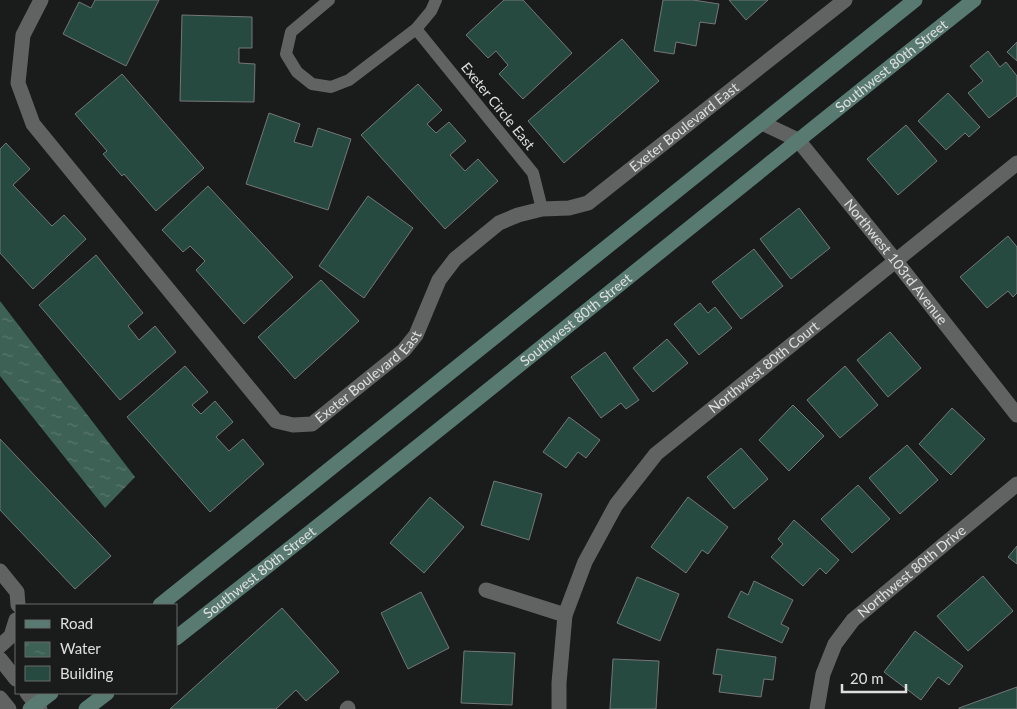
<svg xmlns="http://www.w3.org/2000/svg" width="1017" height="709" font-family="Lato,sans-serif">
<defs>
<pattern id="water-ripples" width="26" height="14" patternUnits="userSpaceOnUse" patternTransform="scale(1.25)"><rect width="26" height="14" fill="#3e6156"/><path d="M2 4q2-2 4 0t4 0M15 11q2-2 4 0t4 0" fill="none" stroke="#59776e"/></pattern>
</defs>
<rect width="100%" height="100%" fill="#191c1a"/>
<path fill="url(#water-ripples)" d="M0 301 135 477 105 508 0 376Z"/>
<g fill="#274a40" stroke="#747776">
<path d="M95 0H159L126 66 63 34 79 2 91 8Z"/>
<path d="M504 0H523L572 53 523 99 499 74 508 65 496 51 488 58 466 35Z"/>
<path d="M663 0H693L719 4 715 24 700 22 696 46 676 42 674 54 654 51Z"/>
<path d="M729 0H768L746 20Z"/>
<path d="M182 15 252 17V48H239V63L255 64 254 102 180 101Z"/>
<path d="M622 39 659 81 564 163 528 121Z"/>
<path d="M1017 42V61L1007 52Z"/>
<path d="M988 51 1000 67 1006 62 1017 76V96L989 118 968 93 983 81 970 66Z"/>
<path d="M122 74 204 168 156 211 124 174 122 176 103 154 107 151 75 114Z"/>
<path d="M418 84 442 110 427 124 436 133 449 122 466 141 450 155 465 171 478 159 498 181 445 229 361 135Z"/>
<path d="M948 93 980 127 969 137 965 133 946 150 918 121Z"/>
<path d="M269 113 300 124 294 142 312 147 318 128 351 139 328 210 246 184Z"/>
<path d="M906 125 937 161 898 195 867 159Z"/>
<path d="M6 143 30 169 13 185 52 226 64 215 86 239 33 289 0 253V149Z"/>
<path d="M208 186 293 277 244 324 196 270 205 261 190 246 183 252 162 230Z"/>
<path d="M368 196 413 228 364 298 319 266Z"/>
<path d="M799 208 830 248 791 279 760 239Z"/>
<path d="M1008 236 1017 247V293L1013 297 1008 291 987 308 960 277Z"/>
<path d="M754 249 783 286 741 319 712 282Z"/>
<path d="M96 255 143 313 128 326 139 340 155 326 176 352 120 400 39 305Z"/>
<path d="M321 280 359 321 295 379 258 337Z"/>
<path d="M700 303 708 313 715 307 732 328 699 355 674 324Z"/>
<path d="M890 332 921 368 888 397 857 360Z"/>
<path d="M667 339 688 363 653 392 633 368Z"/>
<path d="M605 352 639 400 626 409 621 403 601 418 571 377Z"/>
<path d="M185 366 208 392 192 405 201 414 215 401 233 422 216 437 229 451 243 439 264 464 210 512 127 417Z"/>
<path d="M845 366 878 405 840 438 807 400Z"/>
<path d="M793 405 824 436 789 471 759 440Z"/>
<path d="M952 408 985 439 951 475 919 444Z"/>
<path d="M569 417 600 440 586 458 578 452 566 468 543 452Z"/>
<path d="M0 439 111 556 75 589 0 510Z"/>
<path d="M907 445 938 480 900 514 869 478Z"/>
<path d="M741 448 768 479 734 509 707 477Z"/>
<path d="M494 481 542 494 529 540 481 525Z"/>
<path d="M858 485 890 519 852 553 821 519Z"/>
<path d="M430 497 464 527 424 573 390 543Z"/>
<path d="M688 497 728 527 708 554 702 550 686 573 651 547Z"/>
<path d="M794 520 839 560 826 574 820 568 803 586 771 557 783 544 778 539Z"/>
<path d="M1017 546V564L1008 557Z"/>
<path d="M983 576 1013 611 968 651 937 616Z"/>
<path d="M637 577 679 594 660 641 617 623Z"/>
<path d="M754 581 793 600 781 624 789 628 782 643 728 617 741 591 748 595Z"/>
<path d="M421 592 449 648 408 669 381 613Z"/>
<path d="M282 608 339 672 306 701 296 690 276 709H170Z"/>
<path d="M915 631 963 666 949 685 938 677 921 700 884 672Z"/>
<path d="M717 649 776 657 773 680 764 679 761 697 719 692 722 675 713 674Z"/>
<path d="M464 651 515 653 512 705 461 703Z"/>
<path d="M613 659 659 661 656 709H610Z"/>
<path d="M1017 687V709H959V708Z"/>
</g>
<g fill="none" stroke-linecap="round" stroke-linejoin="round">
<g stroke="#606362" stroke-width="12">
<path d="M329 0 291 32 286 54 297 72 312 84 331 87 349 80 416 29 431 11 436 0"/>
<path d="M416 29 533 173 542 209"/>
</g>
<g stroke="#606362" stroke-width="15">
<path id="s1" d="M41 0 23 35 18 83 33 124 276 421 293 425 312 424 404 350 416 335 439 280 455 259 499 223 518 215 542 209 569 208 588 203 845 0"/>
<path id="s2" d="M762 123 798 140 895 260 1017 415"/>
<path d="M0 571 17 592 18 605"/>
<path d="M486 590 565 615"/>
<path d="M0 646 11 636 16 620"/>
<path d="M0 659 16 679"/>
<path d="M27 693 40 709"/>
<path d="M0 698 9 709"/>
<path d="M347 709 348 708"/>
<path id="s3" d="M559 709V683L565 615 585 562 616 505 656 454 1017 163"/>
<path id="s4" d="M817 709 823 674 835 644 853 620 1017 484"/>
</g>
<g stroke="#587a70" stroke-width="15">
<path d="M160 605 915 0"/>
<path id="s5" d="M176 638C445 428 707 212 974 0"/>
<path d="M30 709 51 693"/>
<path d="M86 709 107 693"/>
</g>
</g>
<g text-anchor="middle" stroke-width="4" stroke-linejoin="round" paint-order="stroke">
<g font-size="14" fill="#dee0e0" stroke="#191c1a">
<text dy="5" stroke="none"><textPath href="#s5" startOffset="916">Southwest 80th Street</textPath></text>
<text transform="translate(498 106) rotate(51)" y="5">Exeter Circle East</text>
<text dy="5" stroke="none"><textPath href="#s1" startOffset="1046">Exeter Boulevard East</textPath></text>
<text dy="5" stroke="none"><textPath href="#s2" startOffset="196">Northwest 103rd Avenue</textPath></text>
<text dy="5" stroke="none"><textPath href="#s5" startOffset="511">Southwest 80th Street</textPath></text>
<text dy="5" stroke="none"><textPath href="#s3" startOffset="419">Northwest 80th Court</textPath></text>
<text dy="5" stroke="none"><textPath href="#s1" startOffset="625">Exeter Boulevard East</textPath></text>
<text dy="5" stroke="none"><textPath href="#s4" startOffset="174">Northwest 80th Drive</textPath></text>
<text dy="5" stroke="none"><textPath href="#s5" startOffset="106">Southwest 80th Street</textPath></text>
</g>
</g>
<rect x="15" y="604" width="162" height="90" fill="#191c1a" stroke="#686a69"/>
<rect x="25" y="620" width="25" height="8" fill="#587a70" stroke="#686a69"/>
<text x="60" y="629" font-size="15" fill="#dee0e0">Road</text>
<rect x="25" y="642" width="25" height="15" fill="url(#water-ripples)" stroke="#686a69"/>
<text x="60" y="654" font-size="15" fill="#dee0e0">Water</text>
<rect x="25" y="666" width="25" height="15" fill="#274a40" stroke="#686a69"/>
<text x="60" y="679" font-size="15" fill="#dee0e0">Building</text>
<path d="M842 684v8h64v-8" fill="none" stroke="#dee0e0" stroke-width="2.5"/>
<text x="850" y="684" font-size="15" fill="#dee0e0" stroke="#191c1a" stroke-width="4" paint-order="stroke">20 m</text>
</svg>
